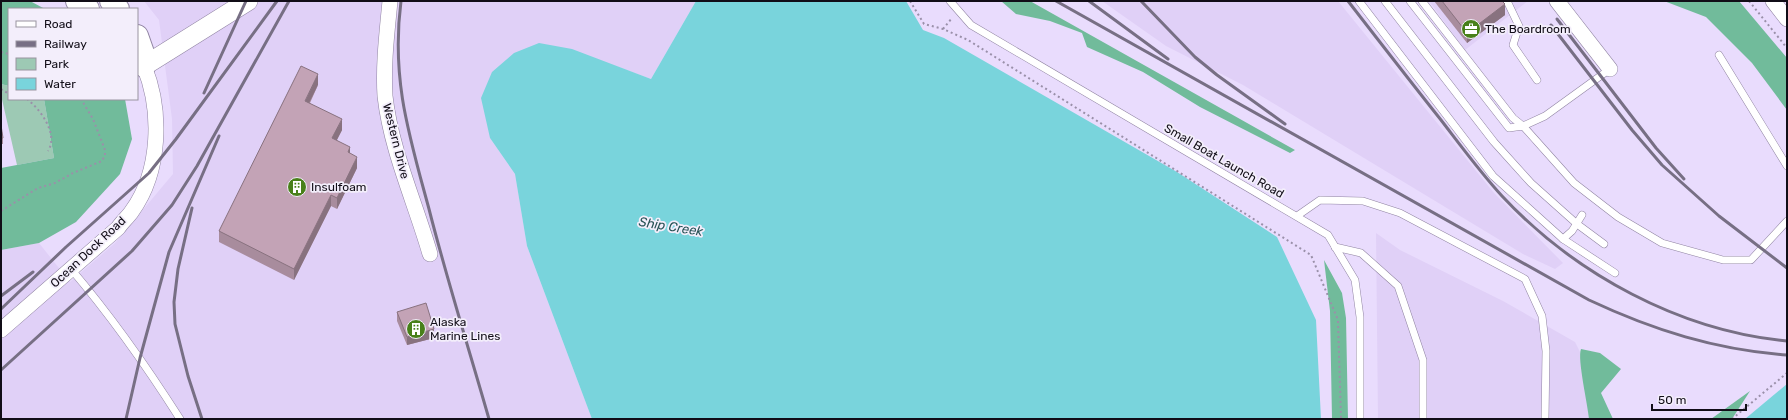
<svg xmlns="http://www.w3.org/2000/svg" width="1788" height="420" font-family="Rubik,sans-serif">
<rect width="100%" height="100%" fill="#e9dcfd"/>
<g fill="#e0d0f7">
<path d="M144 1H696L651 79 613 65 490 138 515 174 527 246 592 419H1V250L39 243 70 282 115 243 173 174 172 119 159 20Z"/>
<path d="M1102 1H1338L1494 193 1563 263 1555 269 1523 254 1243 85 1166 46Z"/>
<path d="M1429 1H1528L1465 50Z"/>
<path d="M1376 233 1400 250 1503 301 1575 342 1585 362 1589 419H1378Z"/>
</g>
<path fill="#9dc9b4" d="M1 84 9 86V99H44L54 158 17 165 1 95Z"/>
<g fill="#71bb9b">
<path d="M1 1H30L45 9H9V86L1 84Z"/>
<path d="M1001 1H1030L1295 150 1290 153 1200 107 1143 72 1087 47 1082 33 1050 21 1016 14Z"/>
<path d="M1664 1H1739L1787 58V110L1752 63 1706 17Z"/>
<path d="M44 99H125L132 139 120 174 76 222 39 243 1 250V168L54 158Z"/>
<path d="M1324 260 1342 293 1346 318 1348 419H1332L1330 311Z"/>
<path d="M1581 349 1600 353 1621 369 1601 393 1613 419H1589C1588 405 1577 359 1581 349Z"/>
<path d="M1750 391 1732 419H1711Z"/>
</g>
<g fill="#79d4dc">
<path d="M696 1H906L923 30 944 38 1177 172 1277 237 1316 320 1321 419H592L527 246 515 174 490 138 481 98 492 72 514 53 539 43 572 49 651 79Z"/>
<path d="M1787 384V419H1745Z"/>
</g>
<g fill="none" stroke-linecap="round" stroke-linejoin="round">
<g stroke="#9084a2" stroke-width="8">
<g id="service">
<path d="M950 1 971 25 1328 235 1355 280 1360 317V419"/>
<path d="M1359 1 1493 176 1563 239 1615 273"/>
<path d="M1385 1 1494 142 1531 183 1577 224 1604 244"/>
<path d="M1410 1 1509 128 1523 126 1574 183 1618 217 1662 243 1723 260H1751L1787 221"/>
<path d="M1422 1 1513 118 1523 126 1545 116 1610 69"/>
<path d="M1507 1 1519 26 1513 45 1537 80"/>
<path d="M1719 55 1787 166"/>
<path d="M1297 216 1320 200 1363 201 1400 213 1525 279 1542 316 1546 351 1545 419"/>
<path d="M1563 239 1572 231 1582 215"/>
<path d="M1335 247 1361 253 1398 286 1423 360V419"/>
<path d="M71 269C111 316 147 367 180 419"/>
</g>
</g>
<g stroke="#9084a2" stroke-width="16">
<g id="minor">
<path d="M390 1C387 33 383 64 385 96 391 150 415 202 430 254"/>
<path d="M1557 1 1610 69"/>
<path d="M1773 1 1787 19"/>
<path d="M1 330 118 228C122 222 128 217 132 211 161 171 162 110 144 66"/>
</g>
</g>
<g stroke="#9084a2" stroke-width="20">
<path id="tertiary" d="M144 66 248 1"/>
</g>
<g stroke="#9084a2" stroke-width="24">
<g id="primary">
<path d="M77 1 88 9"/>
<path d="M111 1 118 9"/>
<path d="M137 36 143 53 144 66"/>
</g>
</g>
<g stroke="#9a90a9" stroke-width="2" stroke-dasharray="2 3" stroke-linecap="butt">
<path d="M910 1 924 24 943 29 968 40 1311 255 1338 320 1341 419"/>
<path d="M1749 1 1787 48"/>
<path d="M943 29 952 18"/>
<path d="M1 52 9 54"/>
<path d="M1 89 9 94"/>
<path d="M27 99C40 109 59 134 48 151"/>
<path d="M1 211 38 188 55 183 73 173 102 161 105 155V150L93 119 81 99"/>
<path d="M1732 419 1787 373"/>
</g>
<use href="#service" stroke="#fff" stroke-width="7"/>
<use href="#minor" stroke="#fff" stroke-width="15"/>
<use href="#tertiary" stroke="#fff" stroke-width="19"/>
<use href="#primary" stroke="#fff" stroke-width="22"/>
<g stroke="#776f84" stroke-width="3">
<path d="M401 1C391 79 409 135 429 209 447 280 469 349 489 419"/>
<path d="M1056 1 1589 300C1653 330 1716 350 1787 355"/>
<path d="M1089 1 1168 59"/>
<path d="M1141 1 1195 57 1217 75 1285 124"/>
<path d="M1348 1C1379 41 1410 81 1441 120 1461 146 1480 172 1502 196 1575 274 1680 331 1787 341"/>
<path d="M1557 19 1656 148 1684 179"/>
<path d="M1551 25 1632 130 1662 165 1719 216 1787 268"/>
<path d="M204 93 246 1"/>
<path d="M192 208 178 269 174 302 175 324 188 376 202 419"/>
<path d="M1 296 33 272"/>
<path d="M1 309 66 247 149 173 176 139 277 1"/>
<path d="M1 370 132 251 172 205 197 166 289 1"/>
<path d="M126 419 140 358 169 252 219 136"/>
</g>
</g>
<g fill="#a88c9d">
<path d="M1434 1H1502L1505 15 1467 43Z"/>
<path d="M318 85 310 103 342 130 337 140 350 153 357 168 337 209 331 206 294 280 219 242V231Z"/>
<path d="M1 125 3 138V144H1Z"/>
<path d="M397 312 434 338 407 345 397 321Z"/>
</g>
<g fill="#88727f">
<path d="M1505 4V15L1467 43V33Z"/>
<path d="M318 74V85L305 111V101Z"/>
<path d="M342 119V130L332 149V138Z"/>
<path d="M350 147V158L348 152Z"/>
<path d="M357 157V168L337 209V198Z"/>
<path d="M331 195V206L294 280V269Z"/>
<path d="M434 329V338L407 345V337Z"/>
</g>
<g fill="#c3a3b6" stroke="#88727f">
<path d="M1442 1H1502L1505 4 1467 33Z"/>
<path d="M301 66 318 74 305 101 342 119 332 138 350 147 348 152 357 157 337 198 331 195 294 269 219 231Z"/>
<path d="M1 125 3 138H1Z"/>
<path d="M426 303 434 329 407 337 397 312Z"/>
</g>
<defs>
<g id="office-disc" transform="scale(1)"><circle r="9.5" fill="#488019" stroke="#f3eefb"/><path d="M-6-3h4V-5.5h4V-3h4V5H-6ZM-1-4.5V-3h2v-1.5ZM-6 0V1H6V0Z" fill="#fff"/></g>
<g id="building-disc" transform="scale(1)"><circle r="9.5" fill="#488019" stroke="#f3eefb"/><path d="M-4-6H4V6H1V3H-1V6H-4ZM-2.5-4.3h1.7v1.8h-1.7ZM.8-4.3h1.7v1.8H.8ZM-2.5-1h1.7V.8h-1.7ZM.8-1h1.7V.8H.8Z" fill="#fff"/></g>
</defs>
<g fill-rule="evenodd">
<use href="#office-disc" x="1471" y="29"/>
<use href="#building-disc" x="297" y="187"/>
<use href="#building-disc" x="416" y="329"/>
</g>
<g text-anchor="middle" stroke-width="3.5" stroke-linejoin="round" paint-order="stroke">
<g font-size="12" fill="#110d17" stroke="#f3eefb" text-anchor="start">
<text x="1485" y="33">The Boardroom</text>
<text x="311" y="191">Insulfoam</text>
<text x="430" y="326">Alaska<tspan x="430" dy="14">Marine Lines</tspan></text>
</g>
<g font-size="12" fill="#110d17" stroke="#f3eefb">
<text transform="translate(396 141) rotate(76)" y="4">Western Drive</text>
<text transform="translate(1224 161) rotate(30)" y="4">Small Boat Launch Road</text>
<text transform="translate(88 252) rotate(-43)" y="4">Ocean Dock Road</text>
</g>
<g font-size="13" font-style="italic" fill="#275255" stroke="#f3eefb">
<text transform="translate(671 226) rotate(9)" y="5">Ship Creek</text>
</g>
</g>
<rect width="1788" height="420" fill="none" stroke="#110d17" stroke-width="4"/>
<rect x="8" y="8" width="130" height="92" fill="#f3eefb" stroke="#9994a0"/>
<rect x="16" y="21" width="20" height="6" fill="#ffffff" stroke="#9994a0"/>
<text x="44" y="28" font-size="12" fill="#110d17">Road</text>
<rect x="16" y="41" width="20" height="6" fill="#776f84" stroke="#9994a0"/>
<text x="44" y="48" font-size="12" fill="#110d17">Railway</text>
<rect x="16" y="58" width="20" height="12" fill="#9dc9b4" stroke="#9994a0"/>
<text x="44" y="68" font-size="12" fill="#110d17">Park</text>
<rect x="16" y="78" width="20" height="12" fill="#79d4dc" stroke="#9994a0"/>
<text x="44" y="88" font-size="12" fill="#110d17">Water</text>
<path d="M1652 404v6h94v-6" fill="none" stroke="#110d17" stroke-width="2"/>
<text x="1658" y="404" font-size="12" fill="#110d17" stroke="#f3eefb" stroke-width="3" paint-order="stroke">50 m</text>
</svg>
